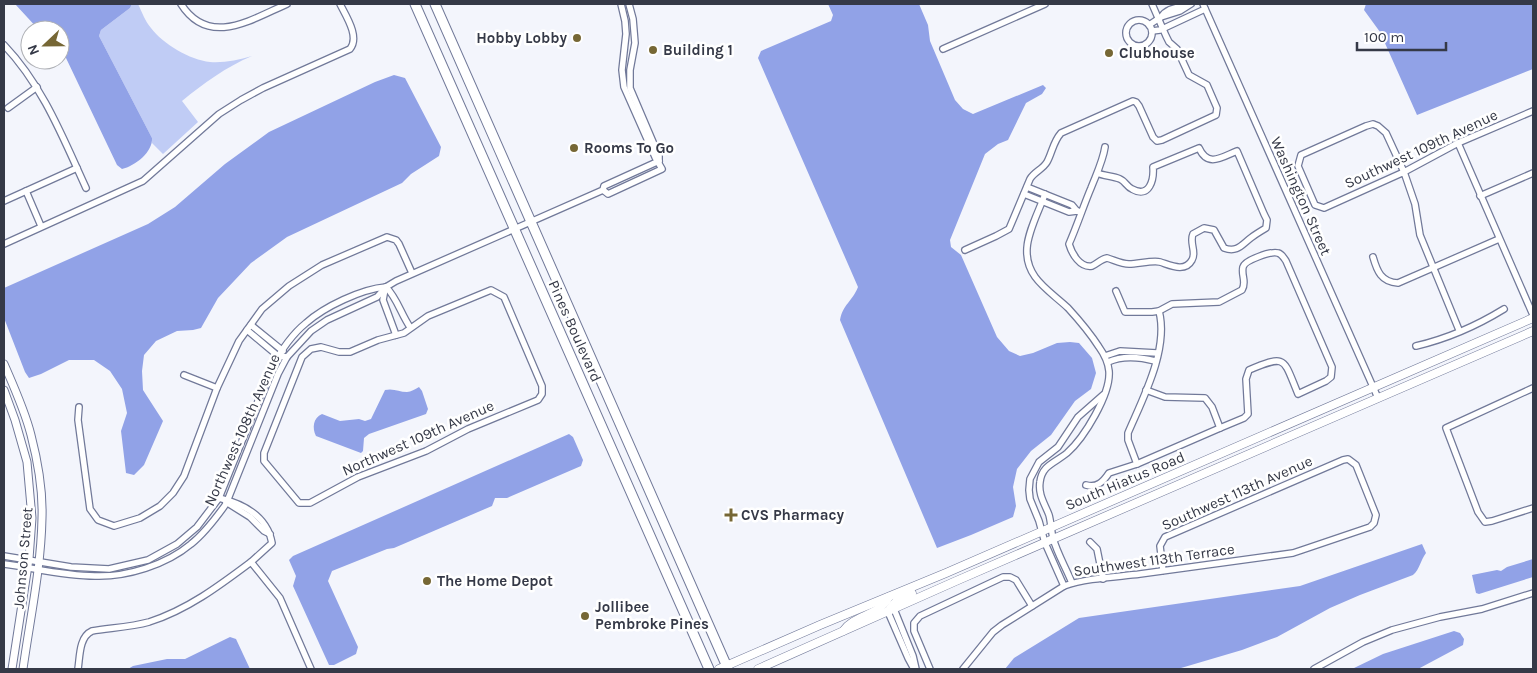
<svg xmlns="http://www.w3.org/2000/svg" width="1537" height="673" font-family="Karla,sans-serif">
<rect width="100%" height="100%" fill="#f3f5fc"/>
<path fill="#c0ccf5" d="M132 4H138C142 12 145 21 151 28 163 44 190 60 210 62 224 63 238 60 252 56 226 67 204 83 182 101L198 122 163 154 152 143V138L99 36 101 30 130 8Z"/>
<g fill="#91a2e7">
<path d="M15 4H132L130 8 101 30 99 36 152 138C153 152 135 166 122 169L117 165 66 58 60 52V30H39Z"/>
<path d="M828 4H919L928 25 930 41 955 100 963 109 973 114 1043 85 1046 88 1042 94 1026 103 1008 140 998 144 985 154 950 240 951 247 961 255 997 337 1009 351 1020 356 1033 353 1057 343 1070 342 1079 343 1092 358 1096 373 1091 389 1075 401 1051 435 1031 451 1017 469 1013 487 1016 506 1013 517 971 535 937 548 840 320C843 304 852 302 858 287L758 58 761 51 831 21 833 15Z"/>
<path d="M1366 4H1533V69L1417 115 1380 32 1364 10Z"/>
<path d="M394 75 405 78 441 147 439 156 411 174 402 183 287 237 251 263 218 298 201 328 193 330 177 331 156 341 144 355 142 371 143 390 163 421 144 465 134 475 126 473 121 431 127 413 122 389 110 371 94 360H69L41 374 29 378 25 372 4 318V288L148 224 175 207 225 164 269 132 375 82Z"/>
<path d="M419 387 422 391 428 409 426 414 369 434 364 438 363 451 361 453 316 436C312 428 313 418 322 414L340 421 359 419 365 421 371 419 385 390C394 388 399 392 407 392 411 392 415 389 419 387Z"/>
<path d="M569 434 573 437 583 460 581 466 507 498H495L492 506 394 548 387 549 332 571 328 581 358 647 356 654 334 665H329L293 586 296 576 289 560 293 556Z"/>
<path d="M1422 544 1426 553C1420 561 1420 569 1413 575L1360 595 1330 608 1277 637 1242 650 1181 668 1005 669 1014 658 1079 618 1300 586Z"/>
<path d="M1533 559V577L1479 594 1476 593 1472 575 1497 570 1501 571 1507 567Z"/>
<path d="M1454 631 1460 633 1464 639 1463 645 1418 669H1352L1383 654Z"/>
<path d="M230 637 236 639 250 669H128L133 666 167 659H185Z"/>
</g>
<g fill="none" stroke-linecap="round" stroke-linejoin="round">
<g stroke="#717999" stroke-width="8">
<g id="minor">
<path d="M181 4C209 48 252 19 287 4"/>
<path d="M629 4 633 19 635 43 630 70V88L659 156V161"/>
<path d="M1203 4 1378 398"/>
<path d="M1161 17C1166 10 1175 7 1183 7"/>
<circle cx="1139" cy="33" r="13"/>
<path d="M1149 25 1161 17 1180 11 1191 4"/>
<path d="M1152 31 1160 30 1205 9"/>
<path d="M4 45C43 86 63 138 86 188"/>
<path d="M943 49 1045 4"/>
<path d="M8 108 37 87"/>
<path d="M1458 143 1533 315"/>
<path d="M1097 173C1104 176 1113 176 1120 179 1125 181 1127 187 1132 189 1150 199 1154 179 1153 167L1199 148C1208 168 1222 157 1237 151L1264 214 1267 220 1266 228C1261 231 1256 234 1252 237 1242 244 1238 253 1224 248L1214 230 1204 228 1193 234C1189 243 1197 252 1192 260 1185 273 1170 265 1160 262 1153 260 1138 264 1129 264 1121 264 1114 260 1107 258 1101 259 1097 264 1092 266 1080 268 1072 254 1069 244 1077 226 1083 207 1091 188 1096 175 1103 161 1105 147"/>
<path d="M1027 187 1072 205 1077 211"/>
<path d="M603 190 608 194 662 169 655 157 624 87 622 70 626 34 625 21 621 4"/>
<path d="M26 191 41 226"/>
<path d="M1024 194 1069 212 1077 211 1081 212"/>
<path d="M1045 194C1039 211 1028 231 1027 248 1025 278 1049 290 1068 308 1079 320 1090 333 1099 347 1104 354 1108 361 1109 371 1111 394 1084 438 1067 453 1055 463 1042 465 1040 482 1038 495 1045 504 1049 515 1051 522 1051 530 1053 538 1057 553 1066 568 1072 583"/>
<path d="M1480 196 1533 173"/>
<path d="M4 201 77 168"/>
<path d="M4 244 143 181 219 114 241 100 263 88 350 49C360 37 346 16 340 4"/>
<path d="M965 250 996 236 1009 229 1030 179C1034 172 1043 169 1047 162 1052 153 1053 142 1061 133L1133 101 1136 102 1139 106 1153 137 1157 141 1162 140 1216 115 1217 108 1207 85 1189 75 1177 49 1169 42 1166 36 1152 4"/>
<path d="M1373 257C1377 271 1381 282 1398 283L1499 239"/>
<path d="M386 287C397 298 401 314 410 327"/>
<path d="M385 289 383 300 396 335"/>
<path d="M491 290 504 297 542 386V394L538 400 468 429 426 451 358 477 310 503H299L264 461V453L302 357 311 349 321 347 339 352H350L378 340 404 333 428 316Z"/>
<path d="M1116 291 1125 312H1152L1159 311 1172 304 1219 302 1242 290C1247 282 1241 276 1243 267 1245 260 1271 251 1278 253 1282 254 1284 258 1286 261L1332 367 1331 377 1326 381 1298 394C1283 358 1287 354 1249 370L1246 379 1248 414 1244 418 1220 428 1212 407 1205 398 1165 397 1146 390"/>
<path d="M251 325 283 351"/>
<path d="M247 330 278 356 287 357"/>
<path d="M1459 330 1420 235 1415 204 1404 172 1386 133 1378 126 1373 124 1366 126 1301 155 1298 166 1315 205 1324 208 1404 172 1458 143 1533 111"/>
<path d="M1416 346C1446 339 1478 325 1504 309"/>
<path d="M1105 356 1120 351 1157 353"/>
<path d="M1108 362C1123 355 1140 357 1155 361"/>
<path d="M184 375 217 388"/>
<path d="M1533 388 1446 428 1478 512 1485 522 1492 521 1533 508"/>
<path d="M79 407 78 420 90 509 98 520 114 526 140 518 160 506 173 493 184 476 217 388 239 341 262 309 289 286 322 265 387 237 396 240 399 244 412 273"/>
<path d="M1137 464 1128 440V433C1143 398 1169 349 1159 311"/>
<path d="M1086 485C1097 488 1103 482 1109 473L1137 464 1220 428"/>
<path d="M219 498C244 504 267 516 272 543L251 562 280 598 311 669"/>
<path d="M226 502 250 517 264 531 270 534"/>
<path d="M1090 542 1097 549 1103 579"/>
<path d="M4 556 71 567 109 569 148 560 177 544 197 527 219 498 271 369C280 352 291 335 306 323 324 307 361 289 386 287"/>
<path d="M4 564C34 568 64 576 95 576 127 577 166 565 191 544 205 533 216 518 226 504L278 374 287 357 311 331 327 320 377 297 386 287 396 281 603 190 604 186 659 161"/>
<path d="M1064 586 1045 543 1039 521 1030 499 1029 490 1030 479 1039 462 1058 447 1078 417 1103 395"/>
<path d="M894 609 913 656 916 669"/>
<path d="M888 612 908 658 914 669"/>
<path d="M78 669C80 656 79 637 92 631 110 628 131 627 149 622 187 610 219 586 251 562"/>
<path d="M930 669 914 631V623L920 616 1003 577H1010L1016 580 1032 606"/>
<path d="M963 669 993 632 1002 625 1064 586C1087 578 1115 577 1140 574 1191 567 1242 560 1293 553L1302 550 1370 527 1374 523 1376 515 1356 465 1348 459 1343 460 1165 537 1160 546 1163 571"/>
<path d="M1314 669 1363 642 1392 630 1440 617 1482 609 1533 593"/>
</g>
</g>
<g stroke="#717999" stroke-width="9">
<g id="tertiary">
<path d="M4 364C14 387 25 411 31 435 38 462 43 490 42 518 41 569 30 619 23 669"/>
<path d="M4 390 15 420 27 462 32 518 29 559 12 669"/>
</g>
</g>
<g stroke="#717999" stroke-width="9">
<g id="secondary">
<path d="M888 612C894 601 901 597 912 593"/>
<path d="M843 631C855 614 878 617 889 597"/>
<path d="M719 669 820 625 946 573 1533 318"/>
<path d="M758 669 956 581 1533 331"/>
</g>
</g>
<g stroke="#717999" stroke-width="11">
<g id="trunk">
<path d="M415 4 709 669"/>
<path d="M435 4 728 669"/>
</g>
</g>
<use href="#minor" stroke="#fff" stroke-width="5.5"/>
<use href="#tertiary" stroke="#fff" stroke-width="7"/>
<use href="#secondary" stroke="#fff" stroke-width="8"/>
<use href="#trunk" stroke="#fff" stroke-width="9"/>
</g>
<g fill="#766735" stroke="#fff" stroke-width="2">
<circle cx="577" cy="38" r="5"/>
<circle cx="653" cy="50" r="5"/>
<circle cx="1109" cy="53" r="5"/>
<circle cx="574" cy="148" r="5"/>
<path d="M728.5 507.5h5v5h5v5h-5v5h-5v-5h-5v-5h5z"/>
<circle cx="427" cy="581" r="5"/>
<circle cx="585" cy="616" r="5"/>
</g>
<g text-anchor="middle" stroke-width="5" stroke-linejoin="round" paint-order="stroke">
<g font-size="15" font-weight="bold" fill="#353947" stroke="#fff" text-anchor="start">
<text x="567" y="43" text-anchor="end">Hobby Lobby</text>
<text x="663" y="55">Building 1</text>
<text x="1119" y="58">Clubhouse</text>
<text x="584" y="153">Rooms To Go</text>
<text x="741" y="520">CVS Pharmacy</text>
<text x="437" y="586">The Home Depot</text>
<text x="595" y="612">Jollibee<tspan x="595" dy="17">Pembroke Pines</tspan></text>
</g>
<g font-size="15" fill="#353947" stroke="#fff">
<text transform="translate(1421 149) rotate(-25)" y="5">Southwest 109th Avenue</text>
<text transform="translate(1301 196) rotate(66)" y="5">Washington Street</text>
<text transform="translate(575 331) rotate(66)" y="5">Pines Boulevard</text>
<text transform="translate(242 430) rotate(-66)" y="5">Northwest 108th Avenue</text>
<text transform="translate(418 438) rotate(-24)" y="5">Northwest 109th Avenue</text>
<text transform="translate(1125 481) rotate(-23)" y="5">South Hiatus Road</text>
<text transform="translate(1237 493) rotate(-24)" y="5">Southwest 113th Avenue</text>
<text transform="translate(23 558) rotate(-85)" y="5">Johnson Street</text>
<text transform="translate(1154 560) rotate(-8)" y="5">Southwest 113th Terrace</text>
</g>
</g>
<rect width="1537" height="673" fill="none" stroke="#353947" stroke-width="10"/>
<g transform="translate(45 45) rotate(248)"><circle r="24" fill="#ffffff" stroke="#aeb0b5"/>
<path d="M0-4L9 19L0 12L-9 19Z" fill="#766735"/>
<text y="-8" font-size="14" font-weight="bold" text-anchor="middle" fill="#353947">N</text>
</g>
<path d="M1357 42v8h89v-8" fill="none" stroke="#353947" stroke-width="2.5"/>
<text x="1364" y="42" font-size="15" fill="#353947" stroke="#ffffff" stroke-width="4" paint-order="stroke">100 m</text>
</svg>
